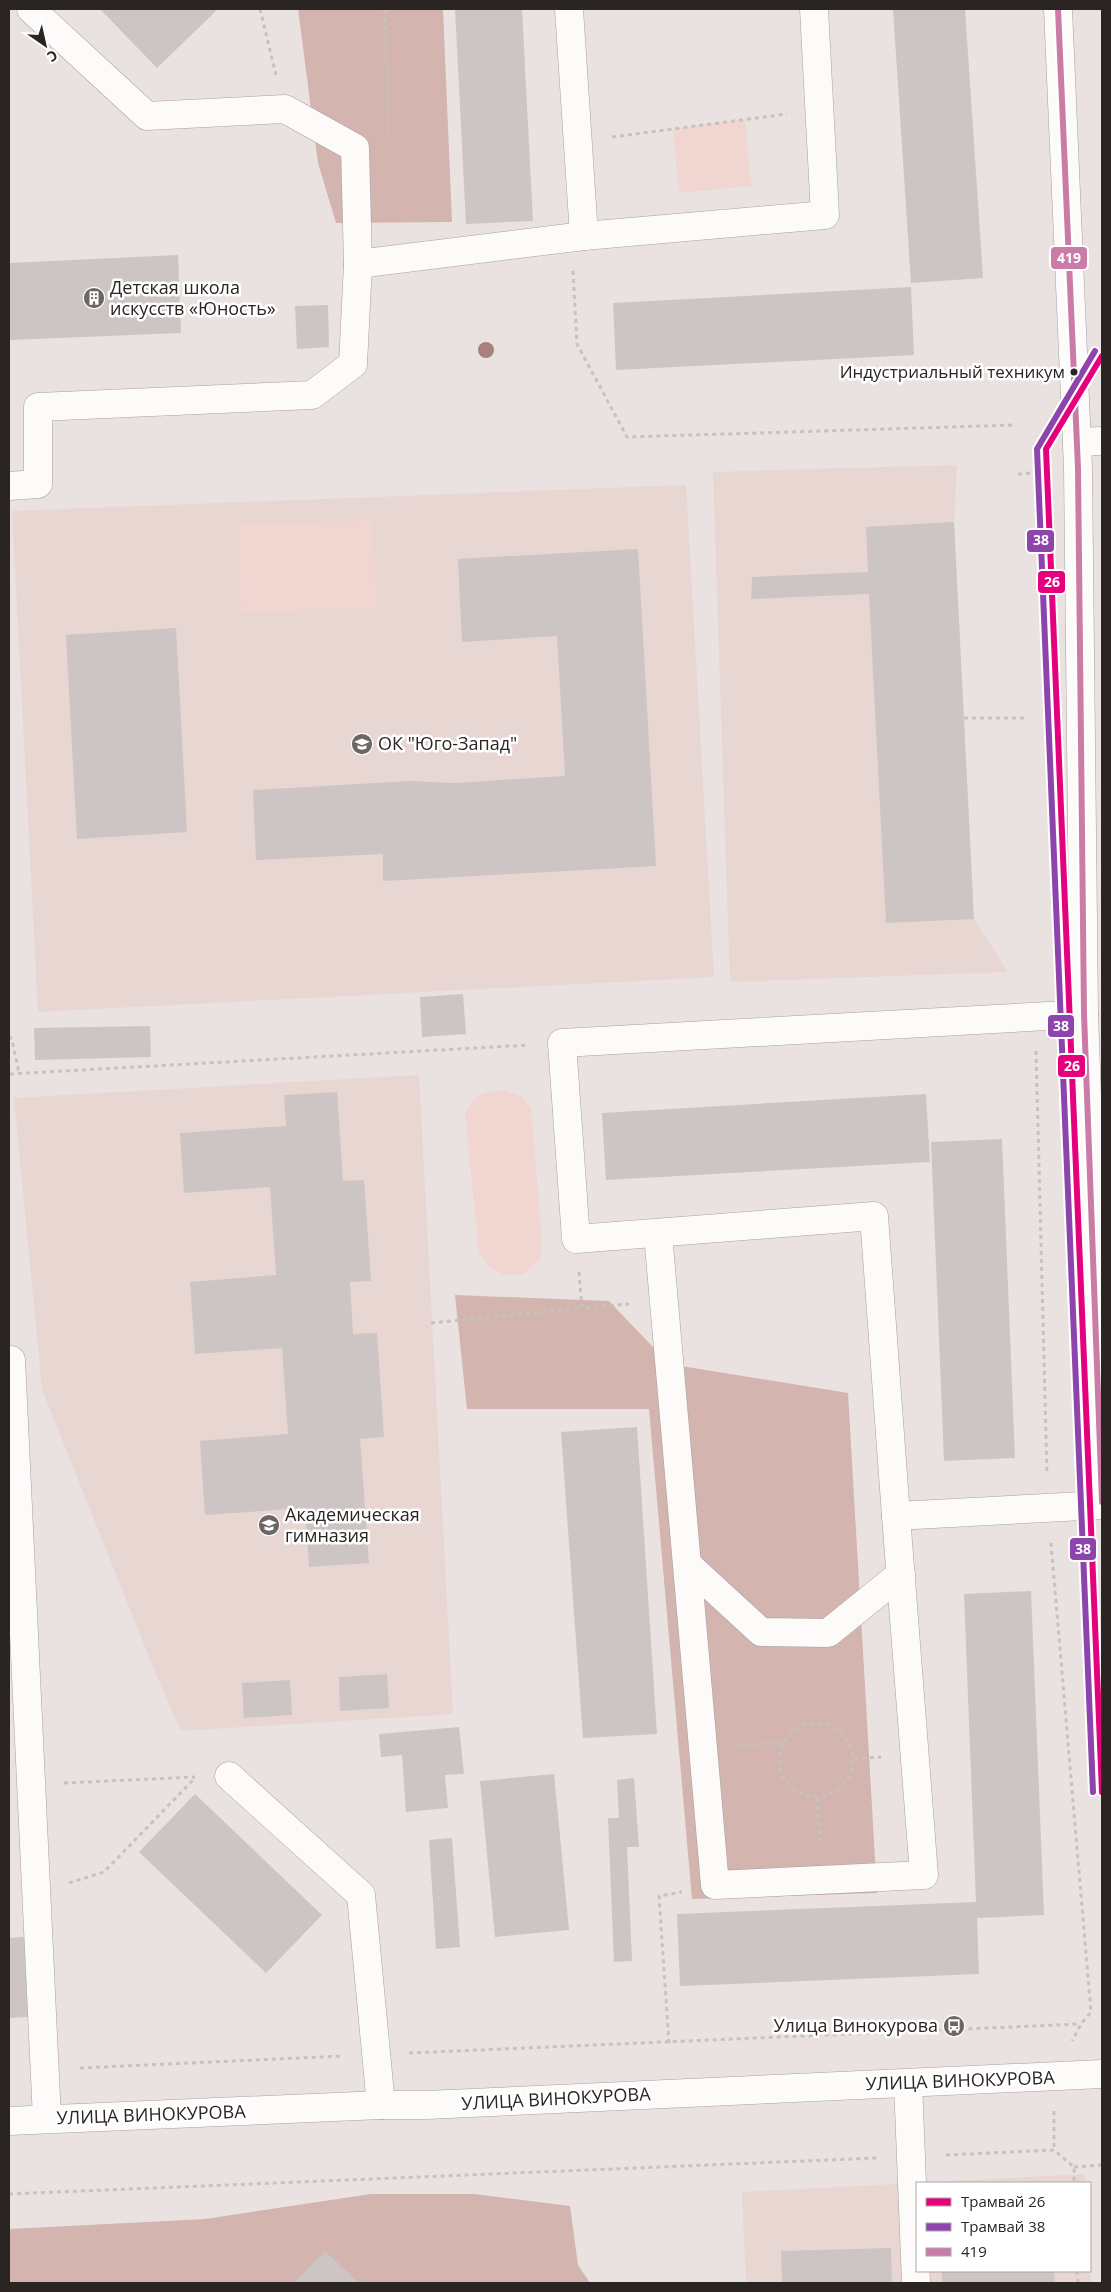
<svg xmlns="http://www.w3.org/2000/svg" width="1111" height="2292" font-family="'Open Sans',sans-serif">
<rect width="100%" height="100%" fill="#eae2e0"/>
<g fill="#e8d6d3">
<path d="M957 465 954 522 974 919 1008 972 730 982 713 472Z"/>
<path d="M686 485 714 977 38 1012 12 511Z"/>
<path d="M419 1075 453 1714 181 1731 158 1679 42 1389 14 1098Z"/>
<path d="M1085 2174 1086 2183H917V2271H1090V2257L1091 2283H746L742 2192Z"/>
</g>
<g fill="#f0d5d0">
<path d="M745 119 751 186 679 193 673 129Z"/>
<path d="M373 520 376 608 241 612 239 525Z"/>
<path d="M505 1090 521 1096 531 1108 542 1240 540 1259 524 1274 504 1275 488 1266 479 1252 465 1114C476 1093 483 1092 505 1090Z"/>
</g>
<g fill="#d4b4ae">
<path d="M298 9H443L452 222 336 223 318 163Z"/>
<path d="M455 1295 609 1301 669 1364 848 1393 877 1893 692 1899 649 1409H467Z"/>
<path d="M371 2194H474L570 2206 578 2265 590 2283H9V2229L205 2219Z"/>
</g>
<g fill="#ccc5c4">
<path d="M100 9H214L216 11 157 68Z"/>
<path d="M455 9H522L533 221 466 224Z"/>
<path d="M893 9H965L983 278 911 283Z"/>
<path d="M178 255 181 333 9 340V263Z"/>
<path d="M911 287 914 355 616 370 613 303Z"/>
<path d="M328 305 329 347 297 349 295 306Z"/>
<path d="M954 522 974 919 886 923 869 594 751 599 752 577 868 572 866 527Z"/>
<path d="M638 549 656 866 383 881V854L256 860 253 790 410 781 454 783 565 776 557 636 462 642 458 559Z"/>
<path d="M176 628 187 832 77 839 66 635Z"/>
<path d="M463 994 466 1034 422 1037 420 997Z"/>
<path d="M150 1026 151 1057 35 1060 34 1028Z"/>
<path d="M337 1092 343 1181 364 1180 371 1281 350 1282 353 1334 377 1333 384 1437 360 1439 369 1563 309 1567 305 1508 205 1515 200 1441 288 1434 282 1348 195 1354 190 1282 276 1275 270 1187 184 1193 180 1133 286 1126 284 1095Z"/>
<path d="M926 1094 930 1162 606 1180 602 1113Z"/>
<path d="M1002 1139 1015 1458 944 1461 931 1142Z"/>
<path d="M637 1427 657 1734 583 1738 561 1432Z"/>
<path d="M1031 1591 1044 1915 977 1918 979 1974 680 1986 677 1914 976 1902 964 1594Z"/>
<path d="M387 1674 389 1708 340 1711 339 1677Z"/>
<path d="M290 1680 292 1715 244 1718 242 1683Z"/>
<path d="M459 1727 464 1774 445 1775 448 1808 406 1812 402 1755 381 1757 379 1734Z"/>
<path d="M554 1774 569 1930 495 1937 480 1781Z"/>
<path d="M634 1778 639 1847H627L632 1961 614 1962 608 1818H619L617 1780Z"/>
<path d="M195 1794 322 1915 266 1973 139 1852Z"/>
<path d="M452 1838 460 1947 436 1949 429 1840Z"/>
<path d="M24 1937 28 2017 9 2018V1938Z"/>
<path d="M891 2248 892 2283H782L781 2251Z"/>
<path d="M325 2251 359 2283H294Z"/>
<path d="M942 2271H1054L1055 2283H942Z"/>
</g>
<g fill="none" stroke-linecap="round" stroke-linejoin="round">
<g stroke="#a6a09f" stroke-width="29">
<g id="minor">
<path d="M584 236 825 215 814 9"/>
<path d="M358 264 584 236 569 9"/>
<path d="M1077 442 1102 441"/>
<path d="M9 486 38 484V407L312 395 353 364 358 264 355 148 285 109 147 116 31 9"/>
<path d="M658 1234 715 1885 924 1875 896 1516 1102 1505"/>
<path d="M11 1360 47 2119"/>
<path d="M896 1516 874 1216 576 1239 562 1043 1084 1014"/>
<path d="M687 1564 761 1632 828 1633 901 1574"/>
<path d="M229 1776 361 1895 381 2105"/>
<path d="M908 2083 916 2283"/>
<path d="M9 2121 381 2105H426L1102 2074"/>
</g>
</g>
<g stroke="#a6a09f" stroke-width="29">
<path id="major" d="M1058 9 1078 468 1084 1014 1102 1502"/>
</g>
<g stroke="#c5c2c1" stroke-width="3" stroke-dasharray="4 4" stroke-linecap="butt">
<path d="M260 9 276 75"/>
<path d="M385 9 389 135"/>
<path d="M612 137 787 114"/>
<path d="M573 271 577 344 627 437 1016 425"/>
<path d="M1018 474 1044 472"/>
<path d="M964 718H1026"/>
<path d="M9 1036 12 1040 19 1073"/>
<path d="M1036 1051 1047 1474"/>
<path d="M10 1074 529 1045"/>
<path d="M579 1272 582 1308 629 1304"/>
<path d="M431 1323 582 1308"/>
<path d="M1051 1543 1091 2012 1081 2024 1072 2041"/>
<circle cx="816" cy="1760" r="37"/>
<path d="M737 1745 783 1743"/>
<path d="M854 1759 881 1757"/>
<path d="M64 1783 195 1777"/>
<path d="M817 1798 820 1845"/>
<path d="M69 1883 104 1872 194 1779"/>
<path d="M669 2043 659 1896 682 1892"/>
<path d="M409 2053 1080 2024"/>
<path d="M80 2068 343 2056"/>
<path d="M1054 2111V2150"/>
<path d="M946 2155 1054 2150 1074 2167V2183"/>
<path d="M1074 2167 1102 2165"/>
<path d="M9 2194 877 2158"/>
<path d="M1077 2271 1078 2283"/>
</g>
<use href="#minor" stroke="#fcfbfa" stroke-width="28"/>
<use href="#major" stroke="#fcfbfa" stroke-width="28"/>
<g stroke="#fff" stroke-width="10">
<path id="bus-1" d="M1058 9 1078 468 1084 1014 1102 1502"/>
</g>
<use href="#bus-1" stroke="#ca7ca6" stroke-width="6"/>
<g stroke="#fff" stroke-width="10">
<path id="tram-1" d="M1102 356 1046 449 1102 1792"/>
</g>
<g stroke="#fff" stroke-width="10">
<path id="tram-2" d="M1093 1792 1037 449 1095 351"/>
</g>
<use href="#tram-1" stroke="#e5007d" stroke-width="6"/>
<use href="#tram-2" stroke="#8e44ad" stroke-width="6"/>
</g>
<circle fill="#a8817a" cx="486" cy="350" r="8"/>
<defs>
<g id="building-disc" transform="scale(1.125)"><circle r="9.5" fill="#6d6665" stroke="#fff"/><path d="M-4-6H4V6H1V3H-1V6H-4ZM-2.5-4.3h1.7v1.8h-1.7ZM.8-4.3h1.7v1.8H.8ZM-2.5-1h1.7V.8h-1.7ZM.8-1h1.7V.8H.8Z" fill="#fff"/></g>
<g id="school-disc" transform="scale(1.125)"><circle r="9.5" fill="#6d6665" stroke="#fff"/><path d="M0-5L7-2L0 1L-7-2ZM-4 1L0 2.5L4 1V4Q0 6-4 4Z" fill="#fff"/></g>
<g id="bus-disc" transform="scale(1.125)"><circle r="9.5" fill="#6d6665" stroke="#fff"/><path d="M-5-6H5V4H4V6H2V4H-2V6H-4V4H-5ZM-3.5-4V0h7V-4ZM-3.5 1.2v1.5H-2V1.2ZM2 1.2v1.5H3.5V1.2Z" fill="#fff"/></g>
</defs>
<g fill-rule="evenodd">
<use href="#building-disc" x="94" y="298"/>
<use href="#school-disc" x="362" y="744"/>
<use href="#school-disc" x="269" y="1525"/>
<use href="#bus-disc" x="954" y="2026"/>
</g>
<circle fill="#2a2423" stroke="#fff" stroke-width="2" cx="1074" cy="372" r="4.5"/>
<g text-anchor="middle" stroke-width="5" stroke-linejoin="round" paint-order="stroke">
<g font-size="17" fill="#2a2423" stroke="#fff" text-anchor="end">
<text x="1065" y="378">Индустриальный техникум</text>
</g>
<g font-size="18" fill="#2a2423" stroke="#fff" text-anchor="start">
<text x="110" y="294">Детская школа<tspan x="110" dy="21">искусств «Юность»</tspan></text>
<text x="378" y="750">ОК "Юго-Запад"</text>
<text x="285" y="1521">Академическая<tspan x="285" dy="21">гимназия</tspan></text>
<text x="938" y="2032" text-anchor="end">Улица Винокурова</text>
</g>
<g font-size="18" fill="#2a2423" stroke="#fff">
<text transform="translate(960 2081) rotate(-2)" y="6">УЛИЦА ВИНОКУРОВА</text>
<text transform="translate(556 2099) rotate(-3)" y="6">УЛИЦА ВИНОКУРОВА</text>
<text transform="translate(151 2115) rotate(-2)" y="6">УЛИЦА ВИНОКУРОВА</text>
</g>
</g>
<g stroke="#fff" stroke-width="2">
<rect x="1050" y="246" width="38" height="24" rx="5" fill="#ca7ca6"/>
<rect x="1026" y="529" width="29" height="24" rx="5" fill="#8e44ad"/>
<rect x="1037" y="570" width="29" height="24" rx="5" fill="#e5007d"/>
<rect x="1047" y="1014" width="28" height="24" rx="5" fill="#8e44ad"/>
<rect x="1057" y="1054" width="29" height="24" rx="5" fill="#e5007d"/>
<rect x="1069" y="1537" width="28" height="24" rx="5" fill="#8e44ad"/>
</g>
<g font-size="14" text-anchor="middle" font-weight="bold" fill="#fff">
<text x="1069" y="263">419</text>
<text x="1041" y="545">38</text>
<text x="1052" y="587">26</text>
<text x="1061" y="1031">38</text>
<text x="1072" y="1071">26</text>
<text x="1083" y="1554">38</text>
</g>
<rect width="1111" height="2292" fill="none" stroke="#2a2423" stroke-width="20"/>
<rect x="916" y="2182" width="175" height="90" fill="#ffffff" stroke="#aaa7a7"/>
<rect x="926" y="2198" width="25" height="8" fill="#e5007d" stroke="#aaa7a7"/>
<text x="961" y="2207" font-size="15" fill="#2a2423">Трамвай 26</text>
<rect x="926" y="2223" width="25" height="8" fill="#8e44ad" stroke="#aaa7a7"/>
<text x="961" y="2232" font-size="15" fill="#2a2423">Трамвай 38</text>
<rect x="926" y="2248" width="25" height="8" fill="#ca7ca6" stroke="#aaa7a7"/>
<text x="961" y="2257" font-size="15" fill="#2a2423">419</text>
<g transform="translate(45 45) rotate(146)" stroke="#ffffff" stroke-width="4" paint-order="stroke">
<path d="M0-4L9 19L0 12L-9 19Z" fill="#2a2423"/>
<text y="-8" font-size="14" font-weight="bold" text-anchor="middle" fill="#2a2423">С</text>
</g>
</svg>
